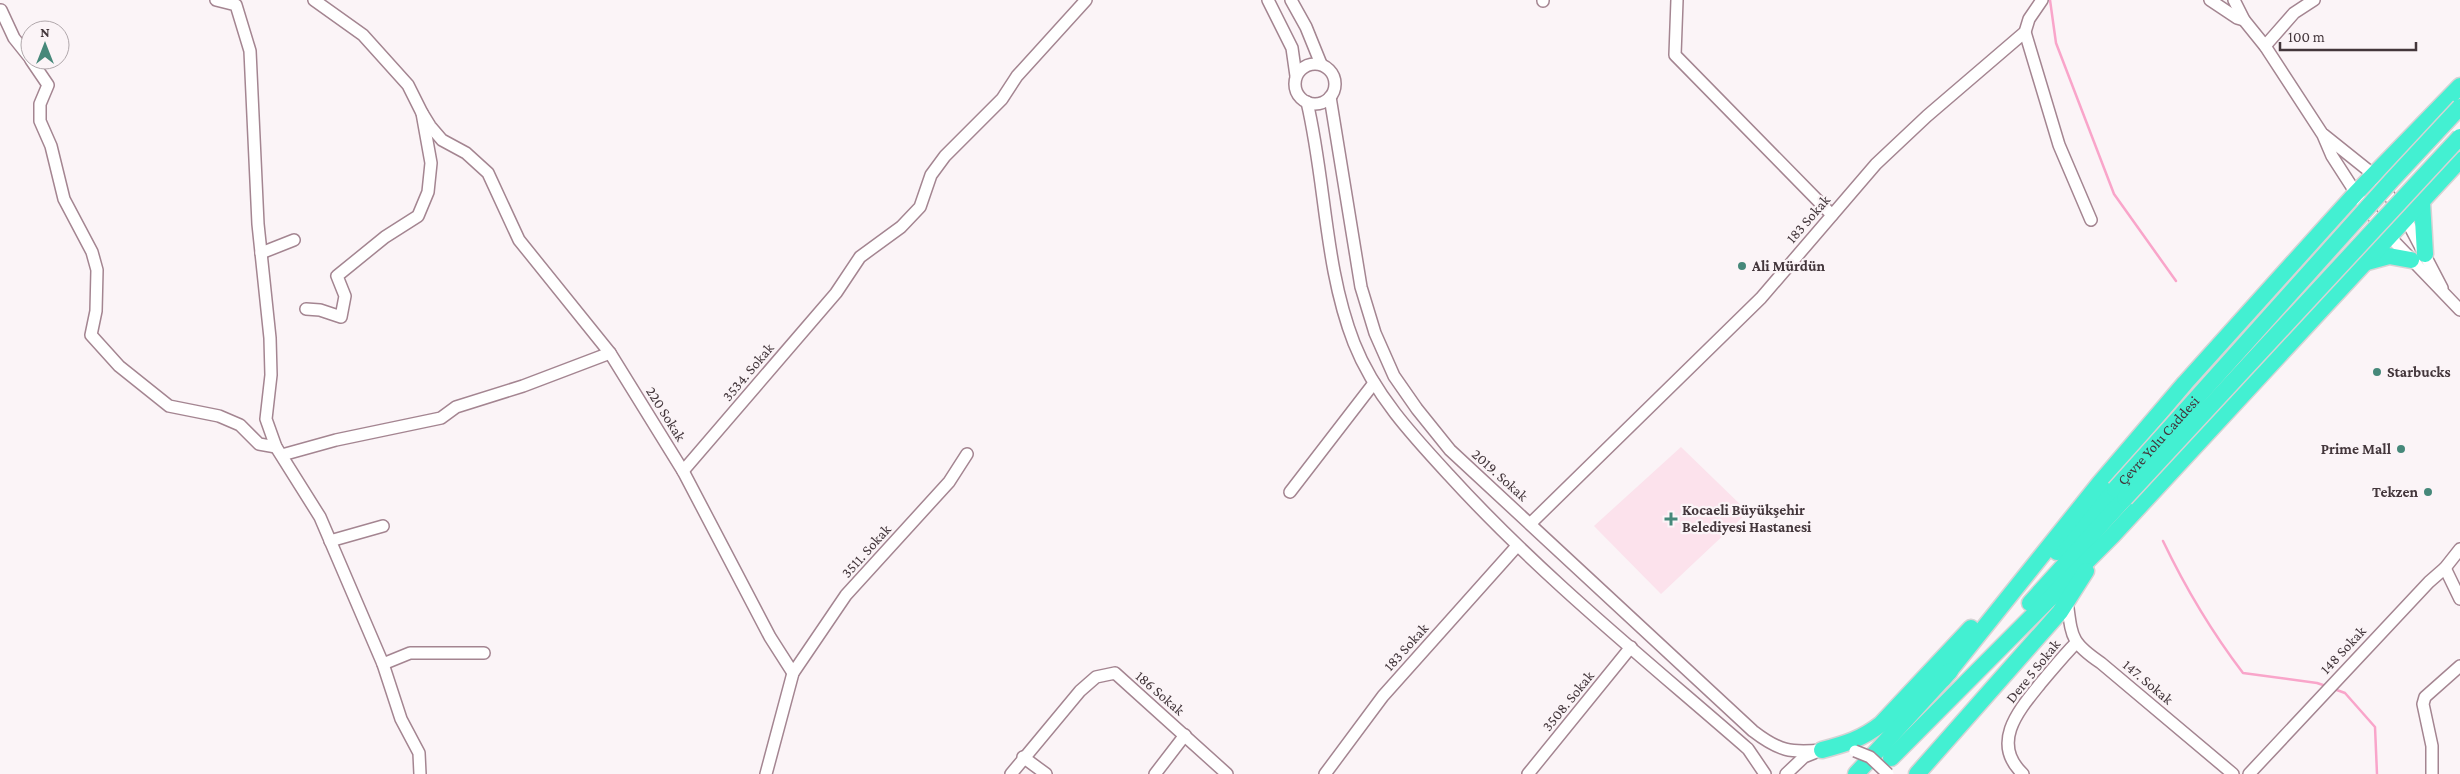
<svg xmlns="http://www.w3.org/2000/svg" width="2460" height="774" font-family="'Crimson Pro',serif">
<rect width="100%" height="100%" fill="#fbf4f7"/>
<path fill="#fce2ec" d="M1681 447 1748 512 1661 594 1594 526Z"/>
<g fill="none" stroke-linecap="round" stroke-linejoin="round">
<g stroke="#f9a5ca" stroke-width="2.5">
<path d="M2050 0 2056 43 2114 194 2176 281"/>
<path d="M2163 541C2186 589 2211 631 2243 673L2317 683 2326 686"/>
<path d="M2334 689 2345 693 2375 727 2377 774"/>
</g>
<g stroke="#a48591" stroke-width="14">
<g id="minor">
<path d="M216 0 236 5 250 51 258 224 270 338 271 375 266 419 276 447 320 517 383 664 401 719 419 753 420 774"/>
<path d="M1268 0 1292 48 1296 76"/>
<path d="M1291 0 1306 27 1321 64"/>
<path d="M1543 0V1"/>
<path d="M1677 0 1675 55 1832 215"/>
<path d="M2210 0 2237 18 2244 20"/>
<path d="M2234 0 2244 20 2265 46 2323 135 2332 156 2361 201 2390 237 2460 310"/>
<path d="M1 10 14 38 30 58"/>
<path d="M2025 32 2059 145 2091 220"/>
<path d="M2265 46 2294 13 2314 0"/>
<path d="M31 60 48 85 40 104V121L51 146 64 199 92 252 97 270 96 311 91 335 119 366 169 406 219 416 240 425 259 444 276 447"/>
<circle cx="1315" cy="84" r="20"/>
<path d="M1330 97 1361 287 1375 333 1394 376 1417 409 1450 450 1753 731C1779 751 1790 753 1822 750"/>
<path d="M1307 102C1326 182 1324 266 1354 343 1374 394 1412 435 1449 475 1540 575 1646 660 1748 749L1765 774"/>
<path d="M422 113 430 126 442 140 466 153 488 173 519 240 610 353 683 471 770 637 793 673"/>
<path d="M2324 135 2374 175 2406 219 2442 288"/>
<path d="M261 253 294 240"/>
<path d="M306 309 320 310 341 317 345 296 337 276 385 237 418 216 428 192 431 163 422 113 408 85 363 35 314 0"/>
<path d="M282 455 336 440 441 418 456 407 523 386 610 353"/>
<path d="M683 471 836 293 860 257 901 227 920 207 931 175 945 156 1002 99 1017 76 1086 0"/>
<path d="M1290 492 1374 383"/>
<path d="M1531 523 1761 298 1876 164 1927 116 2025 32 2029 19 2042 0"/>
<path d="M330 541 383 526"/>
<path d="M2445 568 2460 599"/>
<path d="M2067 601C2072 637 2070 642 2101 663L2233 774"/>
<path d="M383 664 410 653H484"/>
<path d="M1023 757 1046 774"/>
<path d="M766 774 793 673 846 595 949 482 967 454"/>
<path d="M1011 774 1080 691 1096 677 1115 673 1227 774"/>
<path d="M1155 774 1185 735"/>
<path d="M1325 774 1383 696 1517 546"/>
<path d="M1528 774 1631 647"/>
<path d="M1786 774 1804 757 1814 753"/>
<path d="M2023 774C1990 743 2019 710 2040 684 2052 670 2063 656 2076 643"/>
<path d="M2249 774 2429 582 2445 568 2460 549"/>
<path d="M2432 774V746L2423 704 2425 697 2460 666"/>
</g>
</g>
<g stroke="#d6d3d4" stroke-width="19">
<g id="highway">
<path d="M2422 202 2425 254"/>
<path d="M2367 262 2389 256 2411 260"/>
<path d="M2057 552 2115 489"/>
<path d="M2030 603 2125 498"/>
<path d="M1943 679 2099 484 2185 383 2356 193 2460 86"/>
<path d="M1822 750C1845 744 1862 739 1881 724L1971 628"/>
<path d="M1891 758 2113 535 2460 160"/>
<path d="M1856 774 1950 671"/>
<path d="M1917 774 2060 612 2086 571"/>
</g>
</g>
<use href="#minor" stroke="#fff" stroke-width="11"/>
<use href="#highway" stroke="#43f0d2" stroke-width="16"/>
<g stroke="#a48591" stroke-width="14" stroke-linecap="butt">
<path id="minor-bridge" d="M1855 751 1870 757 1888 774"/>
</g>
<g stroke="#d6d3d4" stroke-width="19" stroke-linecap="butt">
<g id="highway-bridge">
<path id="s1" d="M2115 489 2392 180 2460 107"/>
<path d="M2125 498 2460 137"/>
</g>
</g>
<use href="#minor-bridge" stroke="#fff" stroke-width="11"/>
<use href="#highway-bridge" stroke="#43f0d2" stroke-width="16"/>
</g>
<g fill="#46887a" stroke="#fbf4f7" stroke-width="2">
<circle cx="1742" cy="266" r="5"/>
<circle cx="2377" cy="372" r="5"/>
<circle cx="2401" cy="449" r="5"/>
<circle cx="2428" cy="492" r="5"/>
<path d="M1668.5 511.5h5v5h5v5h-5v5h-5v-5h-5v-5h5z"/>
</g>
<g text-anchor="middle" stroke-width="4.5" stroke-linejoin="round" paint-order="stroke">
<g font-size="15" fill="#43363b" stroke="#fbf4f7">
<text transform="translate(1808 219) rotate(-49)" y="5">183 Sokak</text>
<text transform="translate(748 372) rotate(-50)" y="5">3534. Sokak</text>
<text transform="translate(666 414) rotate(58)" y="5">220 Sokak</text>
<text dy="5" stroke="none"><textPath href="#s1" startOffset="65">Çevre Yolu Caddesi</textPath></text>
<text transform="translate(1500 475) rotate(42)" y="5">2019. Sokak</text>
<text transform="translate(866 551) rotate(-48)" y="5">3511. Sokak</text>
<text transform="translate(1406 647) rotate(-48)" y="5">183 Sokak</text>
<text transform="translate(2343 650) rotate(-47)" y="5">148 Sokak</text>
<text transform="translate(2033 671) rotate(-51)" y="5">Dere 5 Sokak</text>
<text transform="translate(2148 682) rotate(40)" y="5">147. Sokak</text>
<text transform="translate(1160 693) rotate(41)" y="5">186 Sokak</text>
<text transform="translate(1568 701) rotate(-51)" y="5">3508. Sokak</text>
</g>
<g font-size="15" font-weight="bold" fill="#43363b" stroke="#fbf4f7" text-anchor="start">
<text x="1752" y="271">Ali Mürdün</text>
<text x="2387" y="377">Starbucks</text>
<text x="2391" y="454" text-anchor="end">Prime Mall</text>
<text x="2418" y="497" text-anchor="end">Tekzen</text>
<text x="1682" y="515">Kocaeli Büyükşehir<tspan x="1682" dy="17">Belediyesi Hastanesi</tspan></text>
</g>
</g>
<g transform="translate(45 45)"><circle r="24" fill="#fbf4f7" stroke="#b1a8ac"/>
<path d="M0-4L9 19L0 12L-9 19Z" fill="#46887a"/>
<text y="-8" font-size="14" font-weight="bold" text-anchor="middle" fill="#43363b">N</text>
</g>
<path d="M2280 42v8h136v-8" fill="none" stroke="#43363b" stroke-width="2.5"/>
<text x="2288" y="42" font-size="15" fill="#43363b" stroke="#fbf4f7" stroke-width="4" paint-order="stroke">100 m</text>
</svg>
